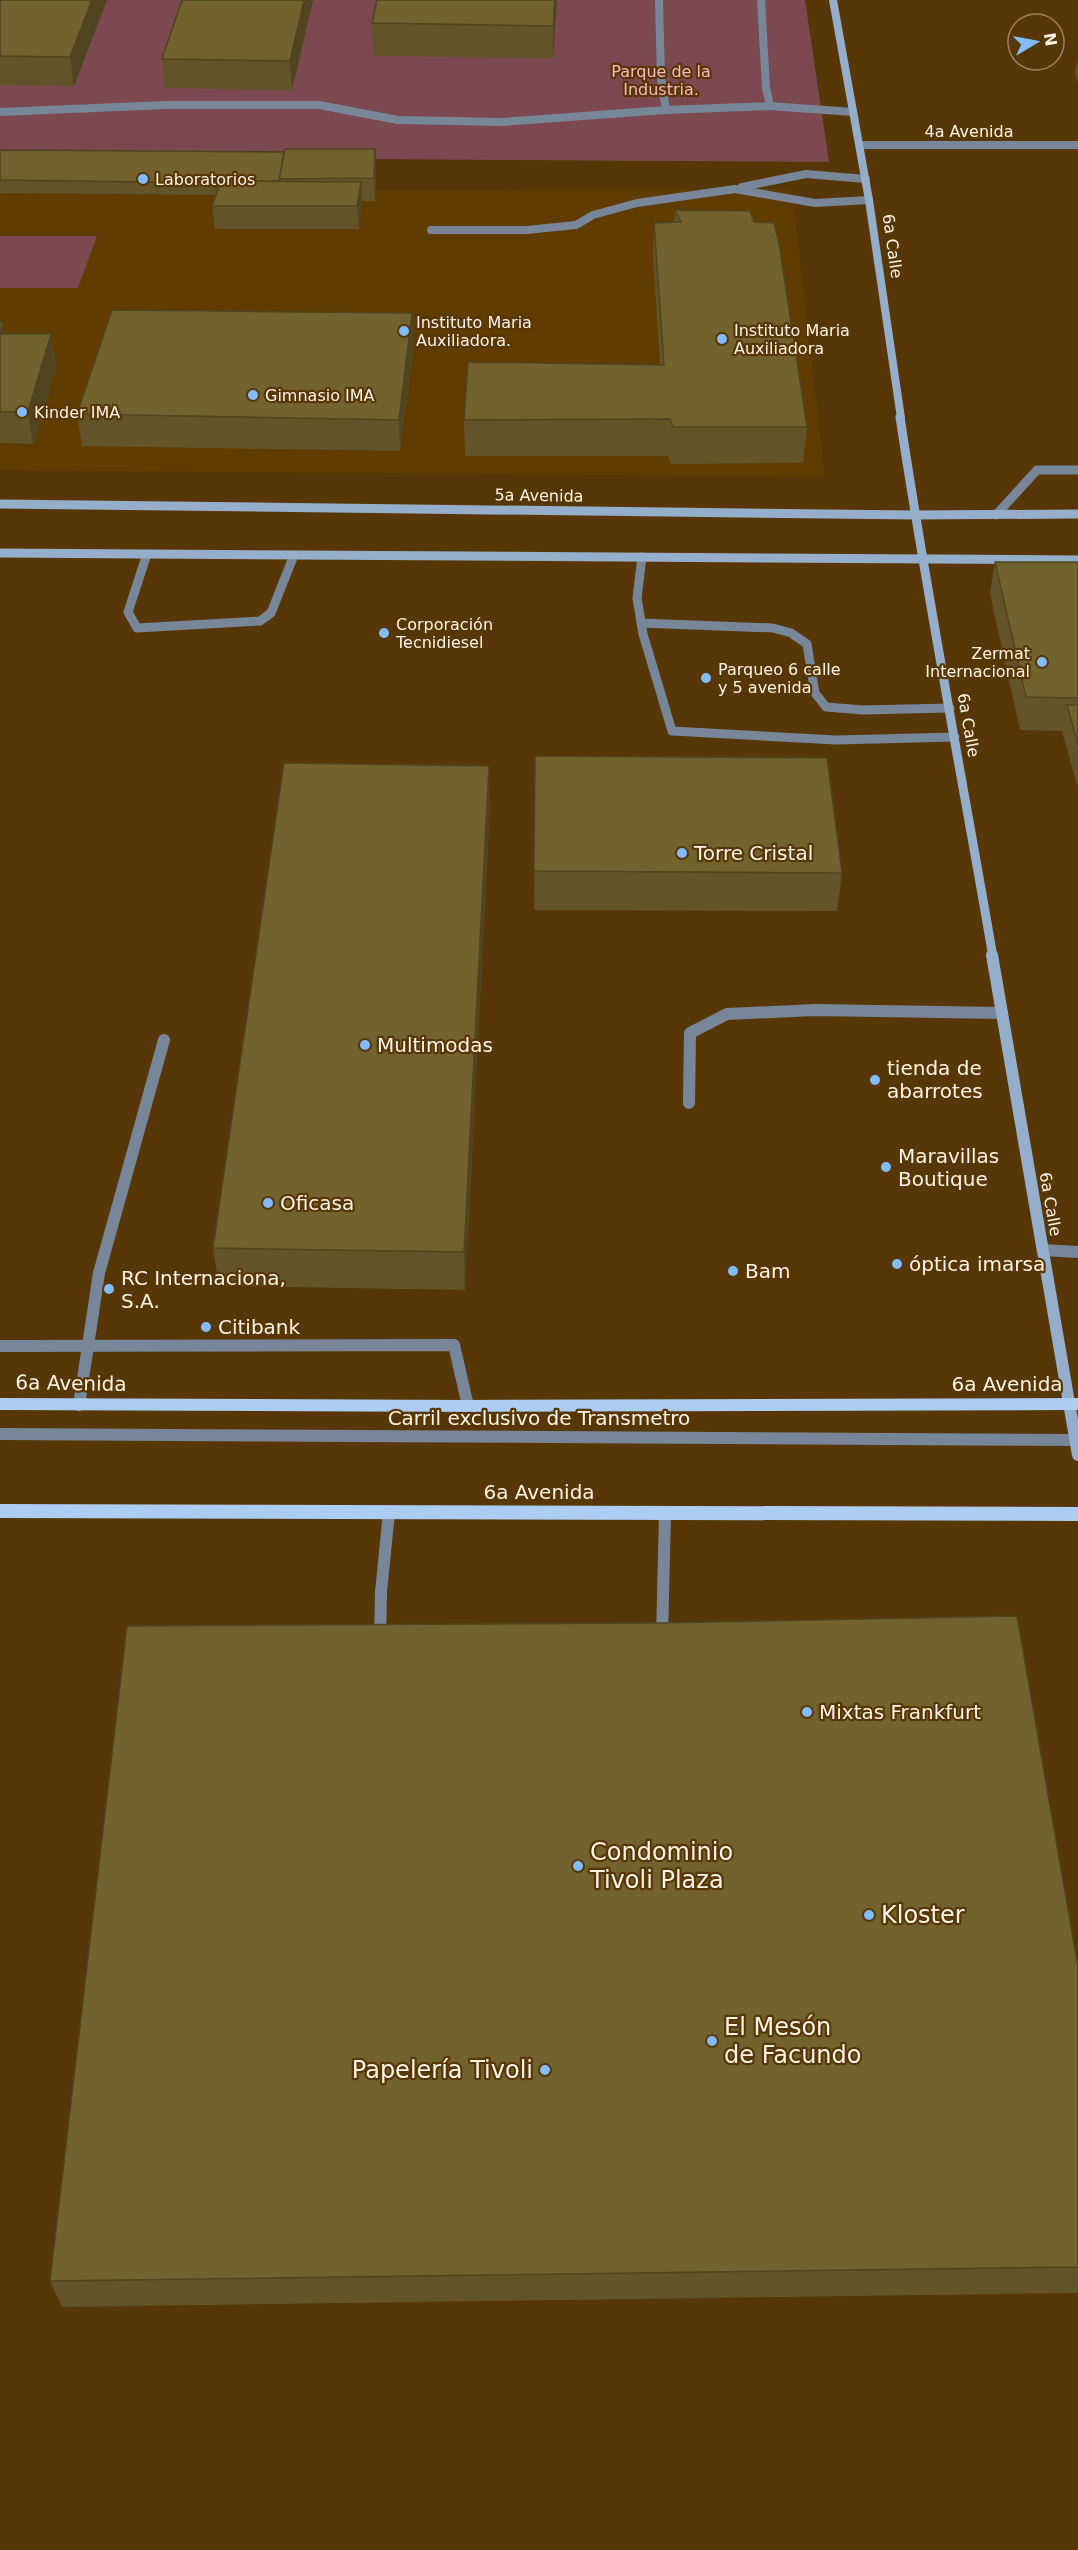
<svg xmlns="http://www.w3.org/2000/svg" width="1078" height="2550" font-family="'DejaVu Sans',sans-serif">
<rect width="100%" height="100%" fill="#573707"/>
<path fill="#613c00" d="M792 189 825 477 0 470V191Z"/>
<g fill="#7d4950">
<path d="M0 0H805L829 162 0 157Z"/>
<path d="M0 236H97L78 288H0Z"/>
</g>
<g fill="none" stroke-linecap="round" stroke-linejoin="round">
<g stroke="#778799" stroke-width="8">
<path d="M659 0 661 79 666 110 770 106 766 88 761 0"/>
<path d="M770 106 853 112"/>
<path d="M0 112 166 105H319L398 120 502 122 666 110"/>
<path d="M742 187 806 174 866 179"/>
<path d="M431 230H527L576 225 593 215 637 203 735 189 815 203 869 200"/>
</g>
<g stroke="#778799" stroke-width="9">
<path d="M996 515 1037 470H1078"/>
<path d="M147 554 128 612 137 628 260 621 271 613 294 555"/>
<path d="M642 557 637 598 643 634 672 731 836 740 955 737"/>
<path d="M641 623 773 628 791 633 807 644 815 693 826 707 863 710 950 708"/>
</g>
<g stroke="#778799" stroke-width="12">
<path d="M689 1103 690 1033 727 1014 815 1010 1002 1013"/>
<path d="M1043 1250 1078 1252"/>
<path d="M0 1346 454 1345 468 1406"/>
<path d="M79 1405 99 1273 164 1040"/>
<path d="M0 1434 1078 1440"/>
<path d="M662 1639 665 1513"/>
<path d="M380 1640 381 1592 389 1512"/>
</g>
<path stroke="#778799" stroke-width="8" d="M860 145H1078"/>
<path stroke="#95aecb" stroke-width="8" d="M833 0 869 200 901 418"/>
<g stroke="#95aecb" stroke-width="9">
<path d="M900 417C927 597 962 777 993 957"/>
<path d="M0 504 915 515 1078 514"/>
<path d="M0 553 1078 560"/>
</g>
<path stroke="#95aecb" stroke-width="12" d="M992 955 1078 1455"/>
<g fill="#accdf2" fill-rule="evenodd">
<path d="M0 1398 468 1400 1078 1398V1410L468 1412 0 1410Z"/>
<path d="M0 1504 1078 1507V1521L0 1518Z"/>
</g>
</g>
<g fill="#625428">
<path d="M0 0H107L74 86 0 85Z"/>
<path d="M313 0 292 90 165 88 162 59Z"/>
<path d="M557 0 553 58 374 56 372 23Z"/>
<path d="M1078 58V82L1075 73Z"/>
<path d="M375 149 376 171 375 201H362L359 229H215L212 206 216 195 0 193V150L284 152Z"/>
<path d="M675 210 807 427 803 463 671 464 668 456H465L464 420 660 365 653 258 654 223 674 222Z"/>
<path d="M0 322 5 334 57 366 33 444 0 443Z"/>
<path d="M414 344 400 451 82 446 77 414Z"/>
<path d="M995 562H1078V789L1062 731 1020 730 990 594Z"/>
<path d="M535 756 842 873 837 911 534 910Z"/>
<path d="M490 804 465 1290 219 1286 213 1248Z"/>
<path d="M1078 1967V2293L62 2307 50 2281Z"/>
</g>
<g fill="#504520">
<path d="M92 0H107L74 86 70 57Z"/>
<path d="M304 0H313L292 90 290 61Z"/>
<path d="M555 0H557L553 58V26Z"/>
<path d="M375 149 376 171 375 201 374 178Z"/>
<path d="M361 182 362 205 359 229 357 206Z"/>
<path d="M412 313 414 344 400 451 399 420Z"/>
<path d="M3 322 8 353 1 334Z"/>
<path d="M51 334 57 366 33 444 28 412Z"/>
<path d="M489 766 490 804 465 1290 464 1252Z"/>
</g>
<g fill="#72622e" stroke="#504520" stroke-width="1.5">
<path d="M0 0H92L70 57 0 56Z"/>
<path d="M182 0H304L290 61 162 59Z"/>
<path d="M377 0H555L553 26 372 23Z"/>
<path d="M285 149H375L374 178 279 179Z"/>
<path d="M0 150 284 152 279 181H221L220 183 0 180Z"/>
<path d="M221 181 361 182 357 206H212Z"/>
<path d="M675 210 750 211 754 222 774 223 779 244 807 427H673L670 419 464 420 468 362 664 365 654 223 681 222Z"/>
<path d="M112 310 412 313 399 420 77 414Z"/>
<path d="M0 322H3L1 334H51L28 412H0Z"/>
<path d="M995 562H1078V698L1026 697Z"/>
<path d="M1067 705H1078V745Z"/>
<path d="M535 756 827 758 842 873 534 871Z"/>
<path d="M284 763 489 766 464 1252 213 1248Z"/>
<path d="M1017 1616 1078 1967V2267L50 2281 127 1626 661 1623Z"/>
</g>
<g fill="#83bcfb" stroke="#573707" stroke-width="2">
<circle cx="143" cy="179" r="6"/>
<circle cx="404" cy="331" r="6"/>
<circle cx="722" cy="339" r="6"/>
<circle cx="253" cy="395" r="6"/>
<circle cx="22" cy="412" r="6"/>
<circle cx="384" cy="633" r="6"/>
<circle cx="1042" cy="662" r="6"/>
<circle cx="706" cy="678" r="6"/>
<circle cx="682" cy="853" r="6"/>
<circle cx="365" cy="1045" r="6"/>
<circle cx="875" cy="1080" r="6"/>
<circle cx="886" cy="1167" r="6"/>
<circle cx="268" cy="1203" r="6"/>
<circle cx="897" cy="1264" r="6"/>
<circle cx="733" cy="1271" r="6"/>
<circle cx="109" cy="1289" r="6"/>
<circle cx="206" cy="1327" r="6"/>
<circle cx="807" cy="1712" r="6"/>
<circle cx="578" cy="1866" r="6"/>
<circle cx="869" cy="1915" r="6"/>
<circle cx="712" cy="2041" r="6"/>
<circle cx="545" cy="2070" r="6"/>
</g>
<g text-anchor="middle" stroke-width="4.5" stroke-linejoin="round" paint-order="stroke">
<g font-size="16" fill="#fdb7bf" stroke="#573707">
<text x="661" y="77">Parque de la<tspan x="661" dy="18">Industria.</tspan></text>
</g>
<g font-size="16" fill="#fff3e5" stroke="#573707">
<text x="969" y="137">4a Avenida</text>
<text transform="translate(893 246) rotate(82)" y="6">6a Calle</text>
<text transform="translate(539 495) rotate(1)" y="6">5a Avenida</text>
<text transform="translate(969 725) rotate(80)" y="6">6a Calle</text>
<text transform="translate(1051 1204) rotate(80)" y="6">6a Calle</text>
</g>
<g font-size="16" fill="#fff3e5" stroke="#573707" text-anchor="start">
<text x="155" y="185">Laboratorios</text>
<text x="416" y="328">Instituto Maria<tspan x="416" dy="18">Auxiliadora.</tspan></text>
<text x="734" y="336">Instituto Maria<tspan x="734" dy="18">Auxiliadora</tspan></text>
<text x="265" y="401">Gimnasio IMA</text>
<text x="34" y="418">Kinder IMA</text>
<text x="396" y="630">Corporación<tspan x="396" dy="18">Tecnidiesel</tspan></text>
<text x="1030" y="659" text-anchor="end">Zermat<tspan x="1030" dy="18">Internacional</tspan></text>
<text x="718" y="675">Parqueo 6 calle<tspan x="718" dy="18">y 5 avenida</tspan></text>
</g>
<g font-size="20" fill="#fff3e5" stroke="#573707" text-anchor="start">
<text x="694" y="860">Torre Cristal</text>
<text x="377" y="1052">Multimodas</text>
<text x="887" y="1075">tienda de<tspan x="887" dy="23">abarrotes</tspan></text>
<text x="898" y="1163">Maravillas<tspan x="898" dy="23">Boutique</tspan></text>
<text x="280" y="1210">Oficasa</text>
<text x="909" y="1271">óptica imarsa</text>
<text x="745" y="1278">Bam</text>
<text x="121" y="1285">RC Internaciona,<tspan x="121" dy="23">S.A.</tspan></text>
<text x="218" y="1334">Citibank</text>
<text x="819" y="1719">Mixtas Frankfurt</text>
</g>
<g font-size="20" fill="#fff3e5" stroke="#573707">
<text transform="translate(71 1383) rotate(1)" y="7">6a Avenida</text>
<text x="1007" y="1391">6a Avenida</text>
<text x="539" y="1425">Carril exclusivo de Transmetro</text>
<text x="539" y="1499">6a Avenida</text>
</g>
<g font-size="24" fill="#fff3e5" stroke="#573707" text-anchor="start">
<text x="590" y="1860">Condominio<tspan x="590" dy="28">Tivoli Plaza</tspan></text>
<text x="881" y="1923">Kloster</text>
<text x="724" y="2035">El Mesón<tspan x="724" dy="28">de Facundo</tspan></text>
<text x="533" y="2078" text-anchor="end">Papelería Tivoli</text>
</g>
</g>
<g transform="translate(1036 42) rotate(80)"><circle r="28" fill="#573707" stroke="#9a8260" stroke-width="1.5"/>
<path d="M0-4.5L10 22L0 15L-10 22Z" fill="#83bcfb"/>
<text y="-9" font-size="16" font-weight="bold" text-anchor="middle" fill="#fff3e5">N</text>
</g>
</svg>
